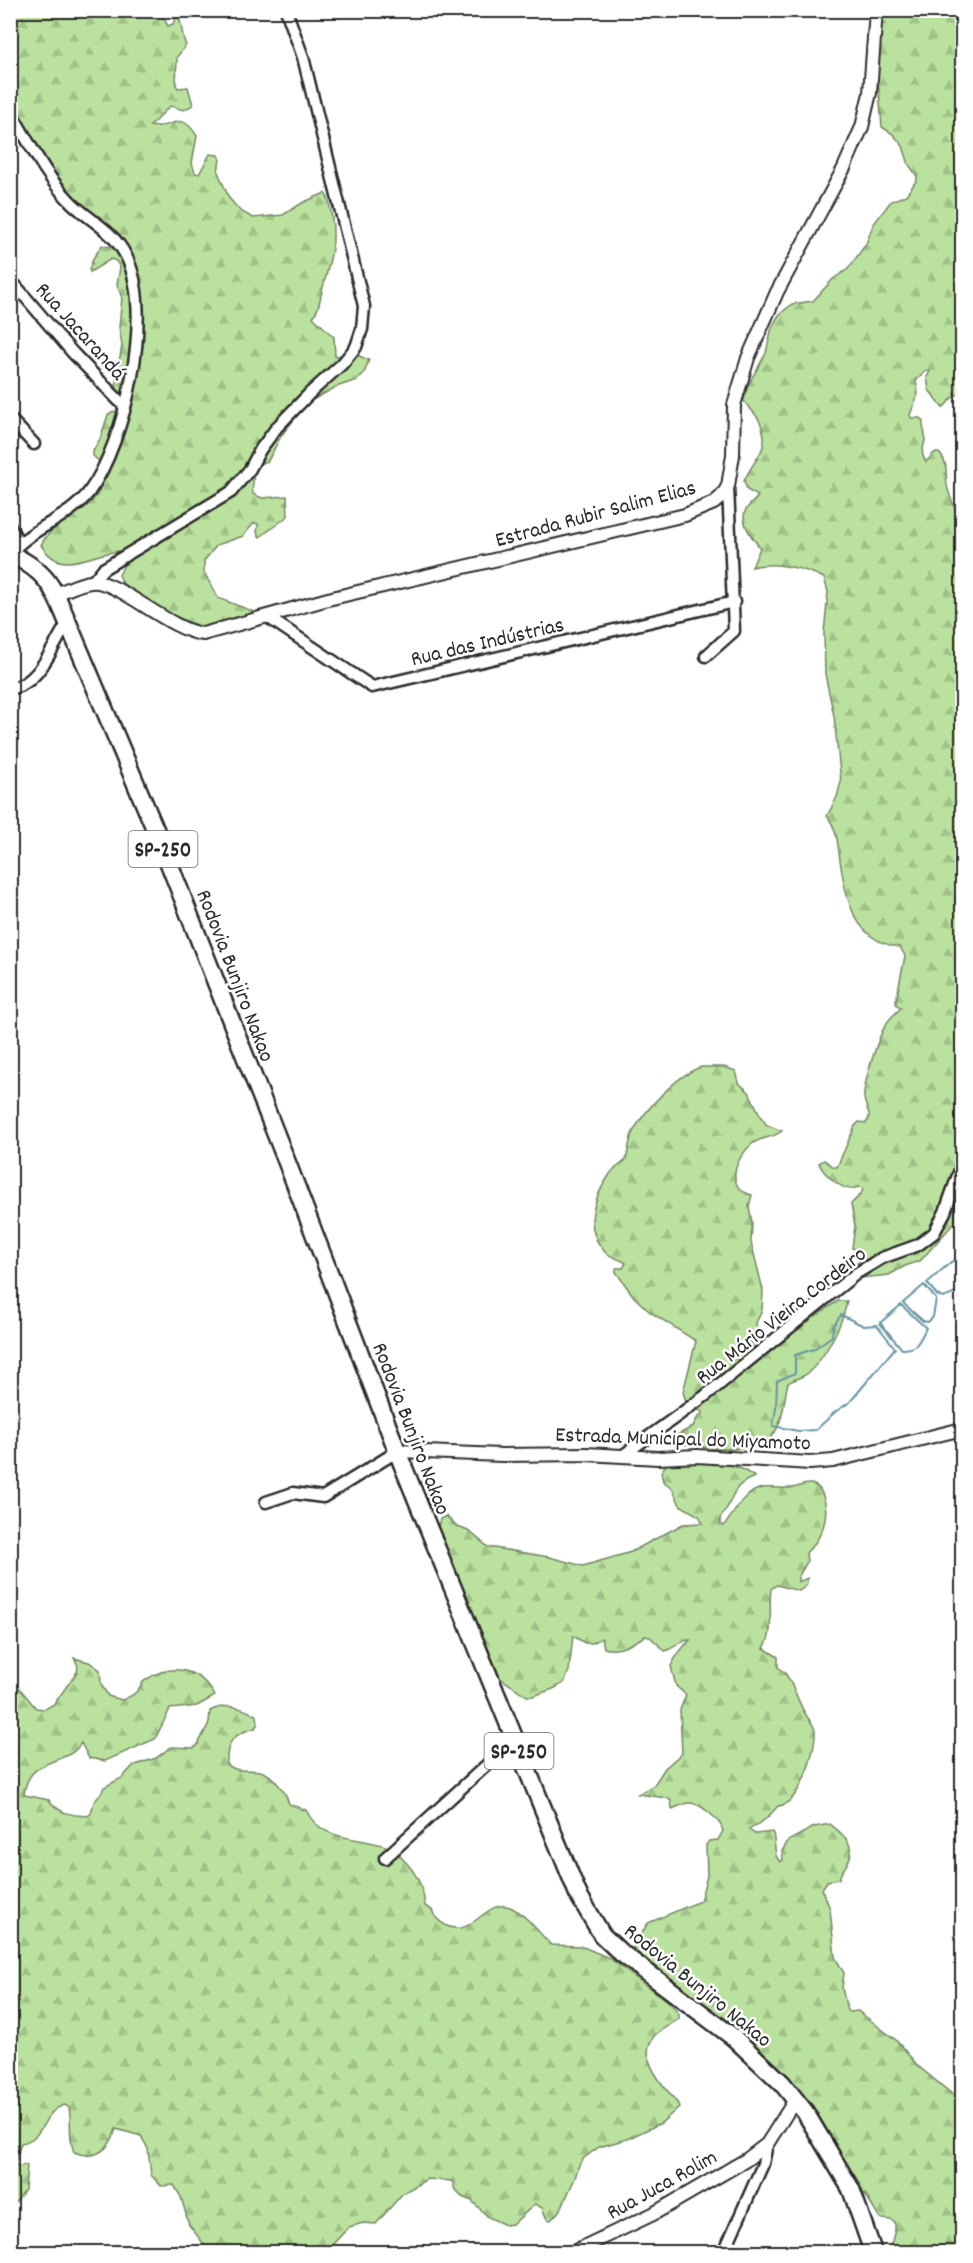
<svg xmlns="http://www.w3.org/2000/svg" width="973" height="2263" font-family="Dekko,sans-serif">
<defs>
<pattern id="forest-firs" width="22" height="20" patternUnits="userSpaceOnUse" patternTransform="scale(1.5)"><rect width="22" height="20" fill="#bae19d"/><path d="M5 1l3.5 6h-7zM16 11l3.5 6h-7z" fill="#a0c187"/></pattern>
</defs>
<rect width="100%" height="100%" fill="#fff"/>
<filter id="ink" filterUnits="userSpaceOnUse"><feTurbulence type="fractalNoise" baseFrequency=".0167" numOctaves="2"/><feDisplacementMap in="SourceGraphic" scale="12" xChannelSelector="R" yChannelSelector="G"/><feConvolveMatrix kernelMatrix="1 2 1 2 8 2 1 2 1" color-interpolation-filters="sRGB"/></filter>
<g filter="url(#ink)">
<g fill="url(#forest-firs)" stroke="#728664" stroke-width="1.5">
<path d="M11 11H160L168 26 173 24 177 14C184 26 180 33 186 45L177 57 176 85 178 88 188 87 193 105 184 110 170 106 150 126C173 131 179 107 197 136L192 163 195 173 199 174 210 154 218 155 220 159 218 172 229 198 240 211 253 218 283 215 302 203 325 193 328 198C338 237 332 254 322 291 319 302 320 308 313 317L334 337 335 356 354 354 369 360 364 373 357 380 336 387 307 403 281 436 268 461 252 467C256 480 251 483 253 494L262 498 287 496 288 516 260 537 257 533 258 524 254 523 243 536 217 545 204 561V572L218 598 252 611V614L210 629 184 625 135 597 124 586 119 575 128 557 124 551C93 550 63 580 41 545 52 522 83 516 97 495 103 486 98 476 102 464L93 456V451L100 439 108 415 112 412 121 410 125 406 117 390 116 379 122 346 119 327 122 298 117 285 120 267 116 261 111 259 90 272 89 269 94 257 102 245 118 249 64 194 30 142 11 103Z"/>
<path d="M877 11H962V363L961 371 962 392 953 397 943 408 929 390 927 377 930 371H925L916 381 918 394 910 415 911 418H920L923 421C922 428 925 430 925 436 926 447 918 451 926 462L934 453H939C949 463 945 473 947 485 949 498 958 513 962 526V1171L956 1202 955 1222 920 1261 905 1266 889 1275 841 1280 854 1264 864 1260 859 1251 852 1248 855 1226 851 1204 861 1194 863 1189 860 1187C857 1187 853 1189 850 1189 839 1188 822 1172 819 1163L824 1160 834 1167H837L855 1126 859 1122 866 1123C875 1113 862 1107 864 1093 865 1079 878 1038 885 1026 889 1018 895 1014 901 1008L896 1004V1000L905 956 900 947C854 942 846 899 840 860 838 845 837 828 827 816L837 797 841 782 834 716 825 674 824 633 828 592 824 578C804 568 774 561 752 567L760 548C752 537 737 519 748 507 752 502 755 501 758 496L747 490 744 481C755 456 773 449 759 420 755 412 748 408 744 401L747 387 766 353 772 327 779 315 792 304 813 301 833 279 848 269 866 244 873 225 891 201 906 195 917 180V176L909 165 903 146 893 134 882 127 877 67Z"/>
<path d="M702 1067H724L736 1071 739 1083 749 1092 761 1117 767 1125 782 1131C774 1138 761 1137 752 1144 735 1158 724 1188 752 1195L749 1206 752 1223 751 1242 763 1290 762 1310 756 1323 759 1341 778 1332 795 1329 838 1301H847C844 1321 825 1358 809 1372 805 1377 794 1379 788 1383 784 1398 784 1418 775 1432 758 1460 691 1446 665 1441L693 1427 696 1420 703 1412 687 1405 683 1392 696 1341 650 1312 634 1297 616 1272V1268H623L626 1263C620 1259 611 1257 606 1253 582 1228 593 1199 610 1174 614 1167 623 1165 626 1159 629 1150 629 1140 633 1132 644 1111 678 1073 702 1067Z"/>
<path d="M718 1461 742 1469 755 1477C728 1486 735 1502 720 1518L721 1525 724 1526C733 1514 741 1499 754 1491 765 1485 779 1489 791 1488 798 1488 807 1481 814 1485 820 1487 822 1493 824 1499 830 1519 820 1540 806 1553L807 1562 798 1577V1582L808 1578 806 1586 799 1591 777 1585 771 1589C768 1611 775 1631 764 1648L778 1657V1667C780 1669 783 1671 785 1673 794 1685 798 1703 806 1715 809 1720 815 1726 815 1731 816 1751 800 1805 778 1806L767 1818 749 1830 755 1834 773 1832 776 1856 780 1862 783 1860 782 1851 788 1841 814 1827 830 1824C840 1832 854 1842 850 1857 848 1865 841 1870 839 1879L827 1881 822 1889 830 1909 835 1957 844 1973 842 1988 847 2010 850 2012 858 2011 896 2040 918 2066 952 2094 962 2097V2252H889L895 2230V2223L891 2220 882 2219 878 2216 866 2196 851 2178 798 2091 635 1956 633 1947 648 1923 700 1901 707 1876 706 1845 709 1841 718 1840 723 1831C721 1821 701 1803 690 1803 684 1803 678 1807 672 1809L671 1801 667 1798 638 1794 654 1785 665 1768 682 1753 680 1710 686 1695 676 1686 671 1666C675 1657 683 1647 690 1640 680 1640 674 1649 665 1651L650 1637 645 1636C633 1643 619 1653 604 1648L602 1638 592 1643H585L573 1636 569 1671 564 1683 553 1689 533 1696H527L500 1678 472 1625 441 1543 438 1526 440 1519 446 1516 456 1526 470 1532 488 1547 549 1557 583 1566 631 1552 683 1524 703 1523 699 1516 680 1505 672 1488 663 1481 661 1472 667 1463Z"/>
<path d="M74 1658 89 1662 100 1670 101 1684 108 1696 122 1700C126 1698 132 1696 135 1693 140 1689 141 1682 147 1679 173 1662 200 1669 215 1696L197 1706 170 1709 155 1739 105 1761 89 1758 81 1743C69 1766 27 1755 24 1795L49 1800C60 1814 70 1815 88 1816L91 1813 94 1802 100 1795 104 1787 122 1778 133 1766 156 1758 171 1747 193 1748 197 1746 209 1723 210 1711C225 1703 242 1707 257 1716L258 1723 255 1728C233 1734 226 1741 227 1764 243 1779 258 1759 277 1783 283 1790 287 1795 289 1804L306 1810C322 1844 361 1835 391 1848 395 1849 398 1854 401 1857 416 1872 423 1885 425 1906L432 1910C434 1917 441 1923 447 1926 473 1938 486 1898 510 1907 526 1914 539 1933 551 1945L581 1946 609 1958 672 2005 679 2014V2019C671 2025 656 2031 652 2039 638 2061 666 2088 678 2104L679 2107 661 2123 627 2139 599 2147 584 2158 579 2165 575 2178 561 2209 551 2220 547 2219 542 2208 535 2204 513 2224 505 2225 488 2217 472 2201 462 2197 455 2190 452 2181 427 2179 403 2193 376 2224 363 2223 349 2227 330 2247 316 2251 210 2252 189 2225 181 2197 174 2185 161 2186 151 2175 148 2149 141 2136 116 2129C110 2150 95 2161 74 2152 68 2137 72 2123 69 2108L65 2105C41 2111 46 2139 21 2143L15 2163 17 2166 27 2165 25 2190 11 2208 10 1677 36 1708 45 1709 54 1704 77 1672 78 1666Z"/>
</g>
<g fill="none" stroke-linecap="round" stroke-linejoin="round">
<g stroke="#6995a4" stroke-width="2">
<path d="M962 1256 951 1262 927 1283 937 1295 943 1298C953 1295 959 1292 962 1281"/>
<path d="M962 1270 960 1268 957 1271 962 1278"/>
<path d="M924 1285 936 1299 933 1317 928 1322 923 1321 903 1303Z"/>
<path d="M901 1305 926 1328C919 1341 918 1349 902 1349L880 1323Z"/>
<path d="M841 1315 864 1326 877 1325 895 1348 850 1402 835 1412 816 1430 798 1431 773 1426 776 1408 777 1381 795 1373V1355L814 1349 832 1336 833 1326Z"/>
</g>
<g stroke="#2b2b2b" stroke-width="15">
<g id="minor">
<path d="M10 111C28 140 44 174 68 199 87 220 112 228 126 256 155 312 125 443 89 492 68 520 31 527 10 554"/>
<path d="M10 279 72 352 125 407"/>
<path d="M10 419 34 444"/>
<path d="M10 527 19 543"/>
<path d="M93 581 103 569 231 492 250 469 260 450 277 427 310 393 342 364 356 347 362 329 364 306 303 57 286 10"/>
<path d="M266 616 372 687 734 602"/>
<path d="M706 656 734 631 728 486"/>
<path d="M10 688C40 686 53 643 68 623"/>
<path d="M622 1456 705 1396 857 1273 882 1258 918 1245 934 1233 945 1212 962 1164"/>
<path d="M266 1502 293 1493 323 1497 398 1451"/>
<path d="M385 1858 514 1740"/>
<path d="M724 2252 763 2164 767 2144"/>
</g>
</g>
<g stroke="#2b2b2b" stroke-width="16">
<g id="tertiary">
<path d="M56 594C67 590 79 583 91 582 116 578 170 631 203 634L328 599 685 515 714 503 722 496 728 486 733 455 734 405 748 358 777 292 844 168 862 127 870 93 876 10"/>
<path d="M398 1451 502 1455 586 1454 658 1458 697 1456 810 1463 833 1461 962 1429"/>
<path d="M573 2252 653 2214 746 2160 767 2144 795 2100"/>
</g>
</g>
<g stroke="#2b2b2b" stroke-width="21">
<path id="primary" d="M10 554C47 571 53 587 68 623L163 848 288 1165 401 1461 578 1894 602 1935 620 1952 733 2037 782 2083 805 2112 851 2189 873 2252"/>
</g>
<use href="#minor" stroke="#fff" stroke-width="10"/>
<use href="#tertiary" stroke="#fff" stroke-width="12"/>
<use href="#primary" stroke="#fff" stroke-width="16"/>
</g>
</g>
<g text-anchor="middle" stroke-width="5" stroke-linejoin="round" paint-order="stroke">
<g fill="#fff" stroke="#6b6b6b" stroke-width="1.5">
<rect x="128.5" y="831" width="69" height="36" rx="4.5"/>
<rect x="484.5" y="1733" width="69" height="36" rx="4.5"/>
</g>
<g font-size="21" font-weight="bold" fill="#2b2b2b">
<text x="163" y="856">SP-250</text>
<text x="519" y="1758">SP-250</text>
</g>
<g font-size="22" fill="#2b2b2b" stroke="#fff">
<text transform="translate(82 330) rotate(48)" y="8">Rua Jacarandá</text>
<text transform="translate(595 512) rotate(-15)" y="8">Estrada Rubir Salim Elias</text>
<text transform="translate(487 640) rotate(-13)" y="8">Rua das Indústrias</text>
<text transform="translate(237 975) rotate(69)" y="8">Rodovia Bunjiro Nakao</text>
<text transform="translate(780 1314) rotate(-38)" y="8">Rua Mário Vieira Cordeiro</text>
<text transform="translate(413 1428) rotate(69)" y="8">Rodovia Bunjiro Nakao</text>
<text transform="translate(683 1437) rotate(2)" y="8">Estrada Municipal do Miyamoto</text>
<text transform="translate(699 1984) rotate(39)" y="8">Rodovia Bunjiro Nakao</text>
<text transform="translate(661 2183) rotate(-29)" y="8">Rua Juca Rolim</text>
</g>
</g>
<rect width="973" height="2263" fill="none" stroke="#fff" stroke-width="36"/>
<rect x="18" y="18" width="937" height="2227" fill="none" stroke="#2b2b2b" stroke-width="2" filter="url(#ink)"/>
</svg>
